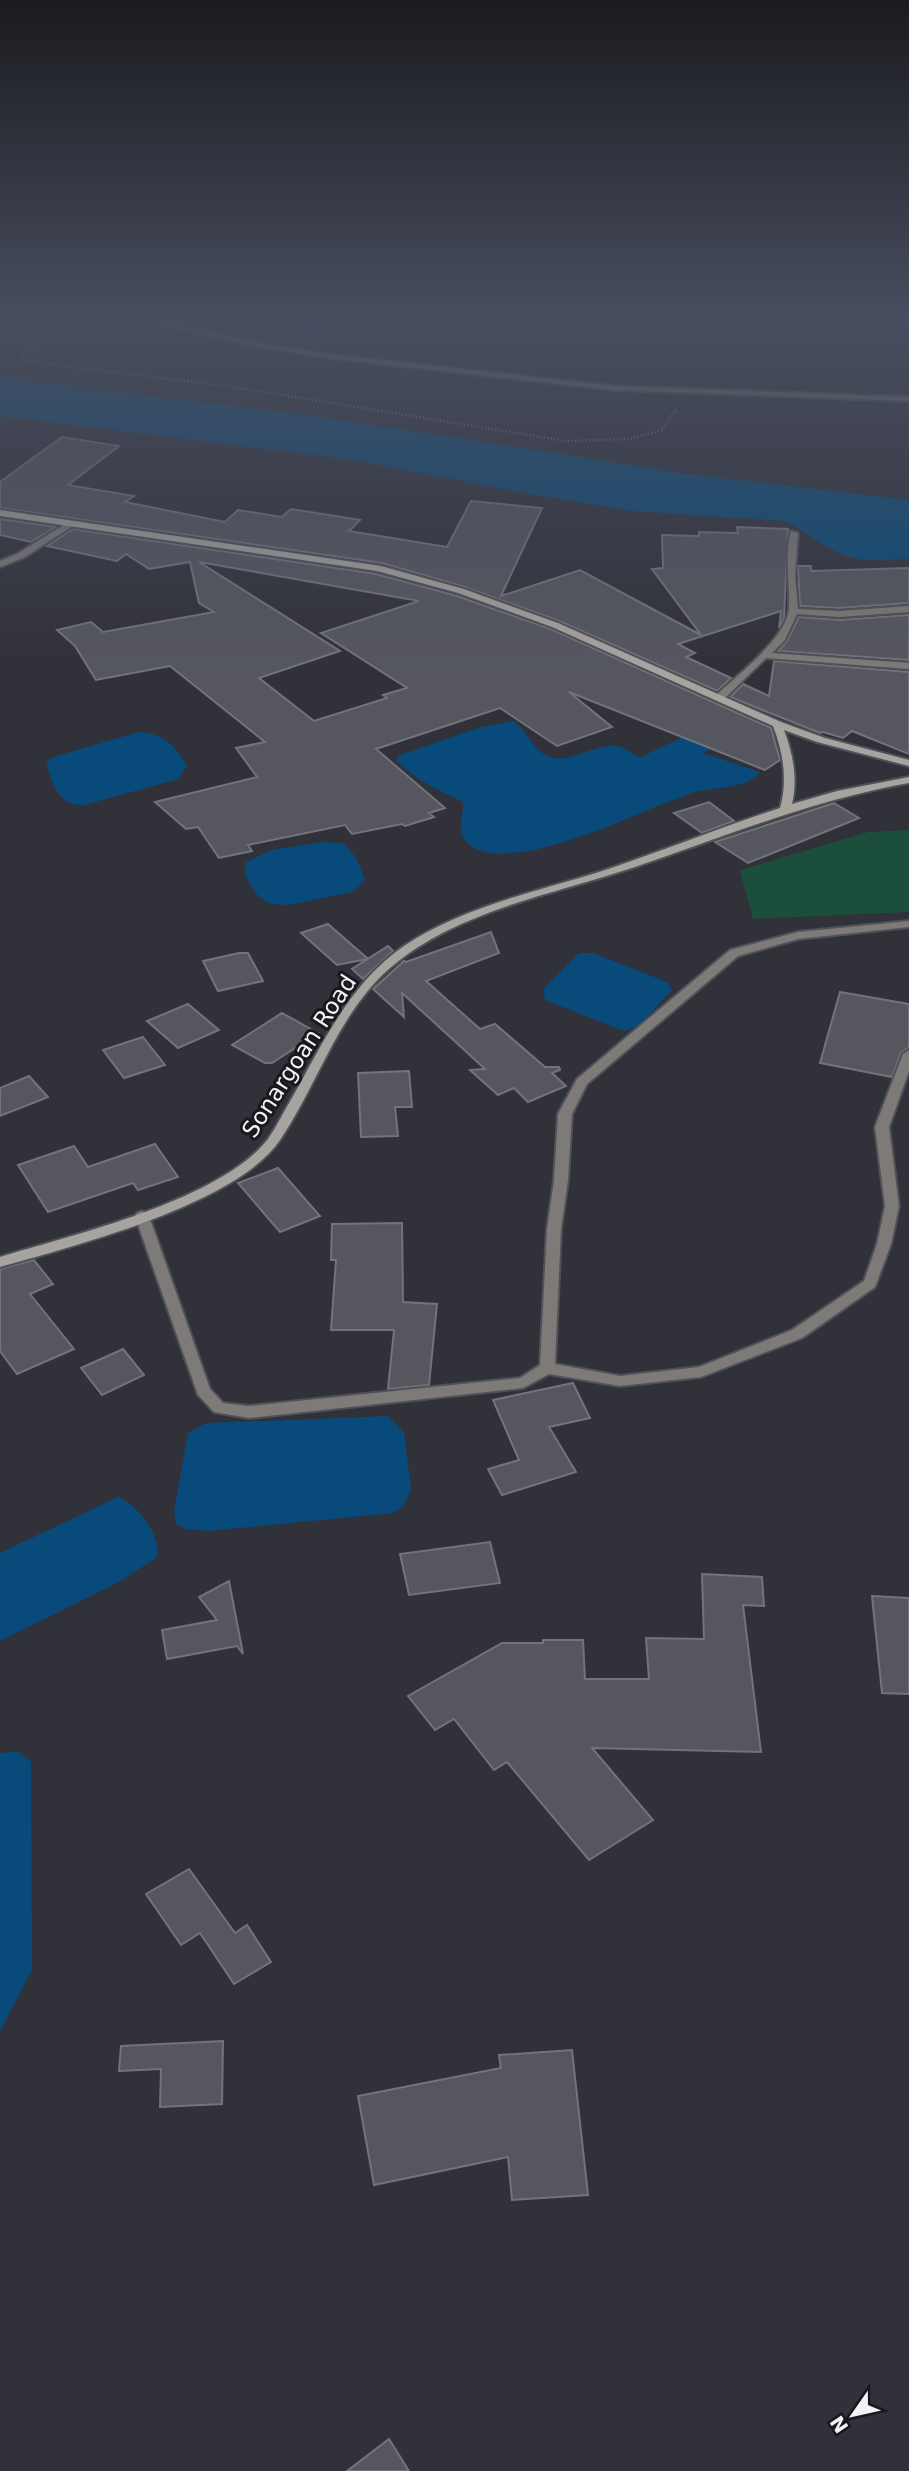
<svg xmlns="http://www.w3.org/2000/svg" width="909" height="2471" font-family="'DejaVu Sans',sans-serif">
<rect width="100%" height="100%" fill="#313139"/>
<path fill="#1b4f3b" d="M909 830V912L753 919 740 870 868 832Z"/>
<g fill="#084a7a">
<path d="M283 319H350C343 323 337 329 330 332 316 338 288 334 279 323Z"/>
<path d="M0 377 330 418 688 474 909 500V559C893 559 874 562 858 559 832 555 808 532 784 521L632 511 524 493 348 459 0 416Z"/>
<path d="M514 721C527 731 533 750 548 756 572 765 593 743 617 746 625 747 632 755 641 757L695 731 722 742 703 753 760 772C749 789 713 787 695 792 685 795 675 800 665 803 626 818 495 882 464 839 457 828 464 814 463 802 440 791 415 780 397 761V756L481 727Z"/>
<path d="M139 732C167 735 171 743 187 765L179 779 84 805C59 807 52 784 46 762L53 757Z"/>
<path d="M322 842 344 843 357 859 365 880 353 892 289 905 270 904 258 896 249 882 245 873V863L271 850Z"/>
<path d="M579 953H593L667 982 672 990 639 1026 624 1031 545 1000 543 989Z"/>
<path d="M388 1416 404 1432 411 1489 404 1506 393 1513 209 1531 186 1529 176 1524 174 1511 188 1433 206 1423Z"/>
<path d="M118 1497C136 1503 164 1538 156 1558L119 1582 0 1641V1553Z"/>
<path d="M13 1752H19L31 1762 32 1970 0 2031V1753Z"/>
</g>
<g fill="#55565e" stroke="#73737c" stroke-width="2" fill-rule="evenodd">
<path d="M62 437 119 446 68 485 134 496 125 502 225 522 238 510 282 517 291 509 360 520 349 531 447 547 471 501 542 508 501 596 580 570 701 635 652 569 663 568 662 535 699 536V532L738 533 737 527 788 529 784 618 779 628 781 611 678 644 695 653 686 657 731 678 717 691 559 621 465 587 382 563 0 508V482Z"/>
<path d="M0 519 56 527 31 542 0 535Z"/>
<path d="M73 529 376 574 457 596 551 629 771 728 780 760 765 770 569 692 612 727 557 746 500 708 376 749 445 808 429 813 434 817 405 826 402 824 352 834 345 825 248 845 252 851 219 858 198 827 186 829 155 802 257 777 236 748 265 742 170 666 96 680 75 646 57 630 91 622 103 632 214 612 199 603 190 562 149 569 126 554 117 561 47 546ZM199 562 419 601 321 633 407 688 383 695 387 698 314 721 259 678 340 651Z"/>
<path d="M798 566H811V571L909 568V603L839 608 800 606Z"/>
<path d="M909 615V660L778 651 787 641 799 617 839 620Z"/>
<path d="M774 661 909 672V754L852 731 843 738 823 732 820 733 730 697 743 684 769 696Z"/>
<path d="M709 802 734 821 702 833 674 813Z"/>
<path d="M834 803 859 818 748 863 715 842Z"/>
<path d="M328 924 368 959 337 965 301 933Z"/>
<path d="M491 932 499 953 426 981 480 1029 495 1024 545 1067H559L560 1070 552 1073 566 1086 528 1102 514 1088 498 1095 470 1070 485 1069 402 993 404 1017 373 989 404 961 406 962Z"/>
<path d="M388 946 393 951 363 979 352 969Z"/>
<path d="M239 953H248L263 981 218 991 203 961Z"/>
<path d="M840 992 909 1004V1047L901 1053 892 1077 820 1063Z"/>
<path d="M188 1004 219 1030 178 1048 147 1021Z"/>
<path d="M282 1013 318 1033 272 1063H265L232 1045Z"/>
<path d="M143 1037 165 1065 124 1078 103 1050Z"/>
<path d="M409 1071 412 1107H395L398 1136 361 1137 358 1073Z"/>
<path d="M29 1076 48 1097 0 1116V1088Z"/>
<path d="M155 1144 178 1177 138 1190 133 1183 48 1212 18 1165 74 1146 88 1167Z"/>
<path d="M278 1168 320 1216 280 1232 238 1183Z"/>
<path d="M402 1223 403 1302 437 1304 429 1385 388 1389 394 1330H331L336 1260H331L332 1224Z"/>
<path d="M34 1260 53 1284 30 1294 74 1349 17 1374 0 1351V1269Z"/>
<path d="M123 1349 144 1375 102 1395 81 1368Z"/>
<path d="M573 1383 590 1418 549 1427 576 1472 502 1495 488 1469 519 1460 493 1400Z"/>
<path d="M490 1542 500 1583 409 1595 400 1554Z"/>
<path d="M702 1574 762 1577 764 1606 743 1605 761 1752 592 1748 653 1820 589 1860 507 1762 494 1770 454 1719 435 1730 408 1696 502 1643H543V1640H583L585 1679H649L646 1638 704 1639Z"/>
<path d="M229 1581 243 1654 237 1646 167 1659 162 1630 217 1620 199 1597Z"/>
<path d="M872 1596 909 1598V1694L882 1693Z"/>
<path d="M189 1869 235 1933 247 1925 271 1962 234 1984 200 1933 181 1945 146 1894Z"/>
<path d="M223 2041 222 2104 160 2107 161 2069 119 2071 121 2046Z"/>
<path d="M572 2050 588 2195 512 2200 508 2157 374 2185 358 2096 501 2068 499 2055Z"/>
<path d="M389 2439 409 2471H347Z"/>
</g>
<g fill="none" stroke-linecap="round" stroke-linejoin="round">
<g stroke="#505058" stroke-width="4">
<g id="minor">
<path d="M134 319H147L255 342 327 354 614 386 909 397V401L614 390 327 358 255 346Z"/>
<path d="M70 521 74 524 73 526 23 558 0 567V561L17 554Z"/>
<path d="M791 531 798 533 795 575 798 609 839 611 909 606V612L839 617 797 614 785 640 772 653 909 663V669L766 658 724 699H716V695C737 676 788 636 789 608 790 582 784 556 791 531Z"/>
<path d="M909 921V927L798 939 738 956 587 1084 572 1114 568 1180 561 1229 555 1364 620 1376 699 1367 792 1330 864 1281 877 1244 885 1206 875 1127 903 1054 909 1050V1071L889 1127 899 1206 891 1244 875 1287 802 1338 701 1377 620 1386 549 1374 523 1388 249 1418 214 1412 198 1395 135 1216 137 1213 142 1211 149 1216 210 1389 223 1403 249 1406 520 1378 540 1365 547 1229 554 1180 558 1114 577 1079 730 950 798 932Z"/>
</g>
</g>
<g stroke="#505058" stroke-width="4">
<path id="secondary" d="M0 510 381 566 464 589 558 623 781 722 825 738 909 760V766L817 742 784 730C793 754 798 779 792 804L837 791 909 777V783C812 800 724 837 632 868 551 895 456 911 390 968 338 1013 318 1084 280 1140 237 1204 74 1246 0 1267V1257C73 1235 221 1200 268 1139 277 1126 284 1111 292 1098 323 1043 350 983 404 946 460 908 531 893 596 873 658 853 718 828 780 808 788 780 783 752 773 726L552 627 458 593 377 571 0 516Z"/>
</g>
<path stroke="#87878e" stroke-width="2.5" stroke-dasharray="1 2.5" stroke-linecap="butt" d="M62 319 24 356 23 361 227 386 566 441 630 439 662 430 677 408"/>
<use href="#minor" fill="#7d7a77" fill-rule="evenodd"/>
<use href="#secondary" fill="#a7a39e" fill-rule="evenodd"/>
</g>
<linearGradient id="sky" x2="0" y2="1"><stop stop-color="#1b1b1f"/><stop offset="0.48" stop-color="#484e5f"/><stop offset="1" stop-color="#484e5f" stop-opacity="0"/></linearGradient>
<rect width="909" height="665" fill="url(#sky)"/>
<g text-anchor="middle" stroke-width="6" stroke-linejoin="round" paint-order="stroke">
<g font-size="23" fill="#f2f2f8" stroke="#19191d">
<text transform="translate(299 1056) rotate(-57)" y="8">Sonargoan Road</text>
</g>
</g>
<g transform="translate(853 2415) rotate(236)" stroke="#19191d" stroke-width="5" paint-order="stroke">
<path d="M0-5L12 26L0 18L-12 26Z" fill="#f2f2f8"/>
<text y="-10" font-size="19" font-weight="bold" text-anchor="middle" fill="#f2f2f8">N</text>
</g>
</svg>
